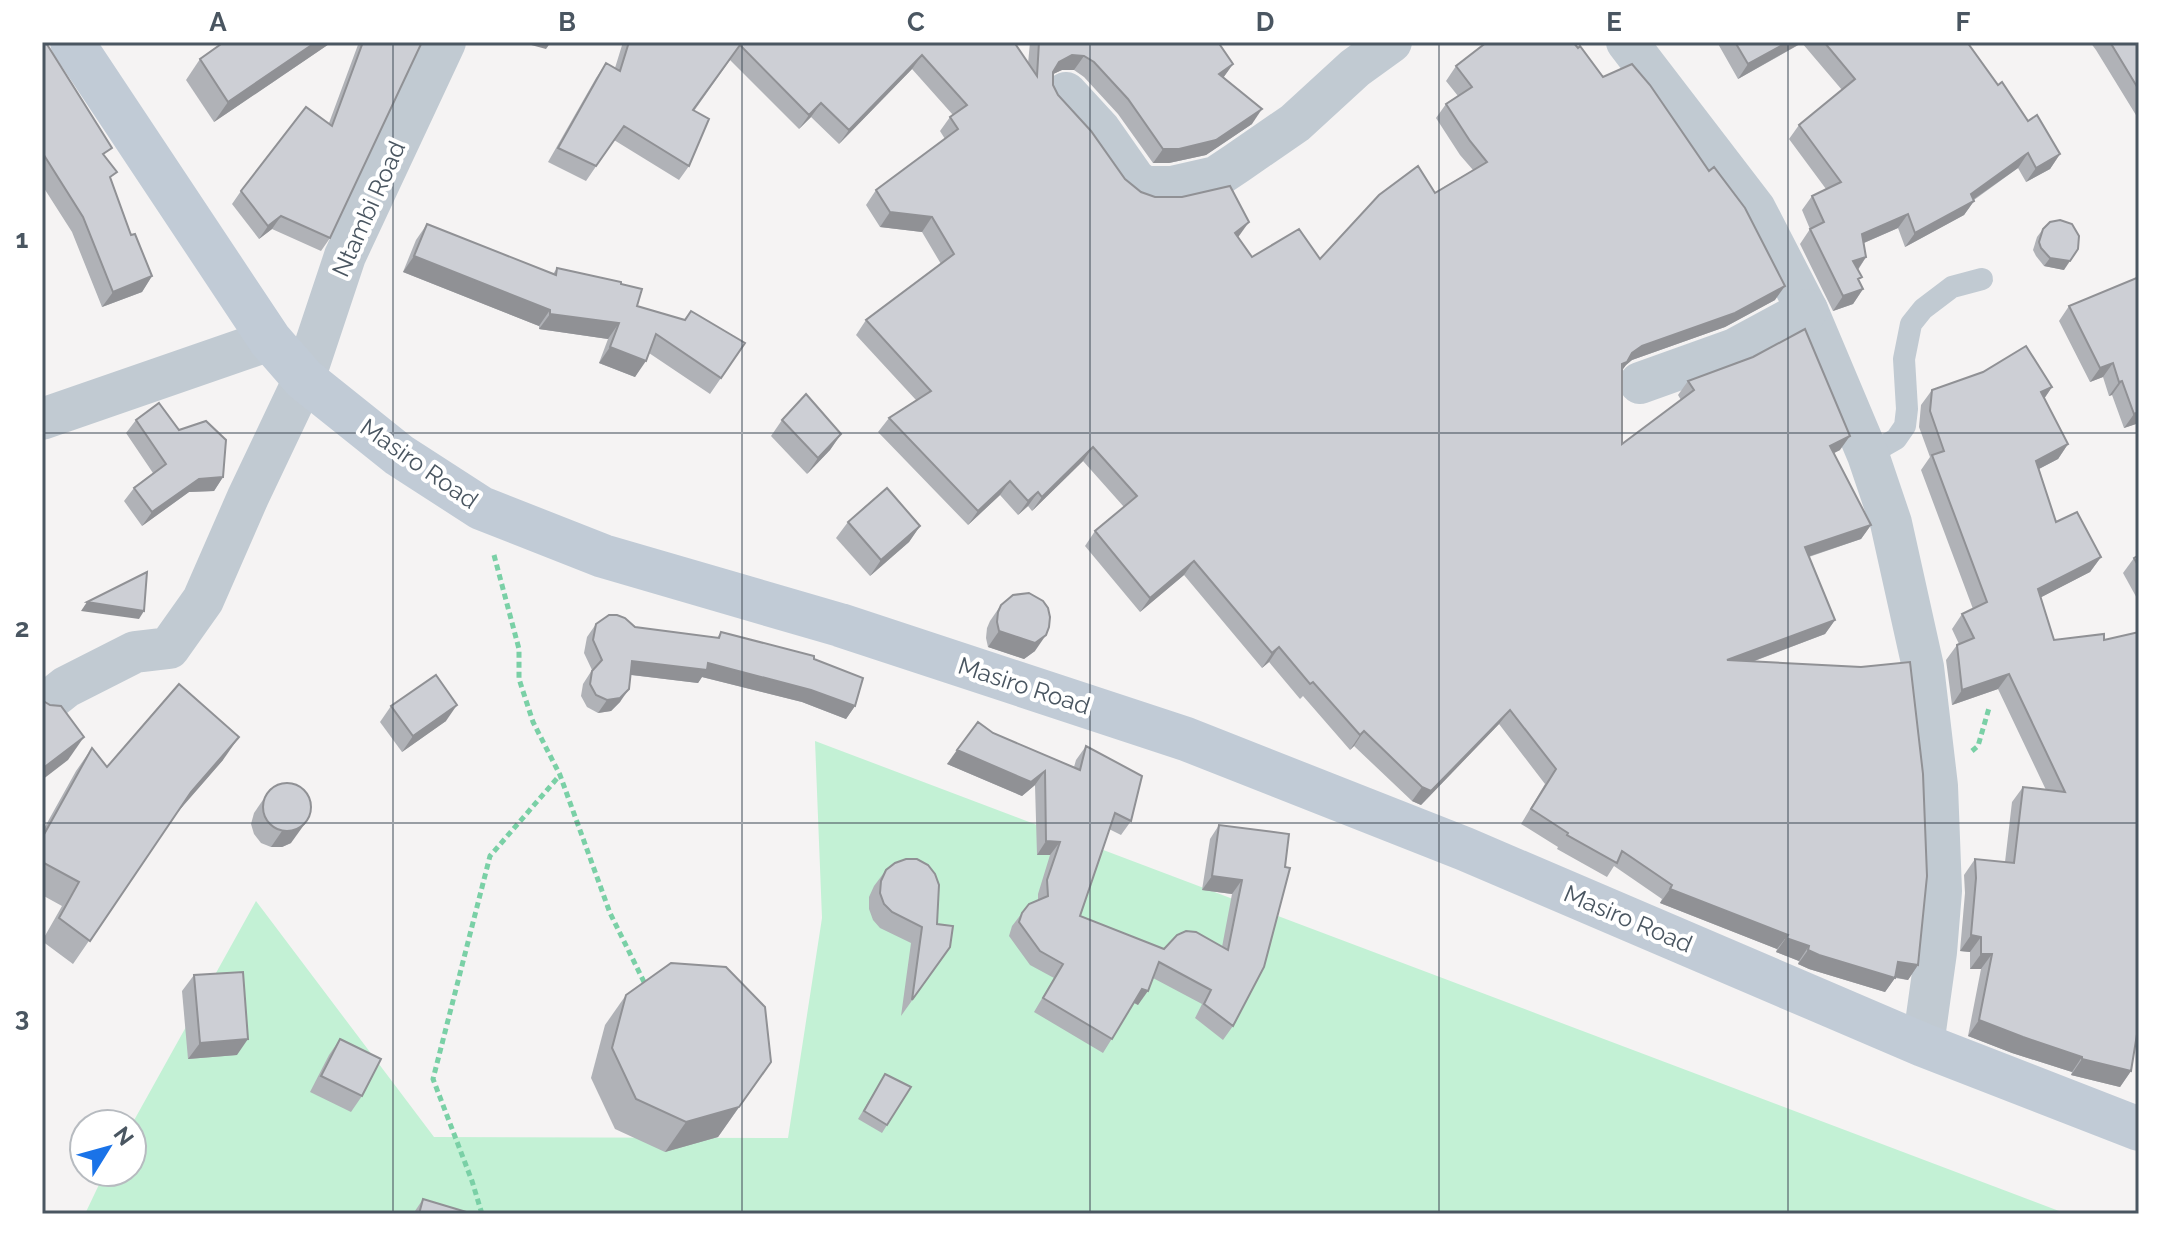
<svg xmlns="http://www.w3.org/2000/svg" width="2181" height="1256" font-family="Raleway,sans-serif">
<rect width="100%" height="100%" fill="#f5f3f3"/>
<path fill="#c3f1d5" d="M815 741 2067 1214H85L105 1172H132V1124L256 901 434 1137 788 1138 822 918Z"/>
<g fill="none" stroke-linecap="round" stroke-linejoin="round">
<g stroke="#7ad0a6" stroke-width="5" stroke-dasharray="6 4" stroke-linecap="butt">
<path d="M494 555 519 649V679L533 722 560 775 610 913 647 988"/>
<path d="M1972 751 1978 746 1989 708"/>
<path d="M482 1214 472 1181 433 1079 490 856 560 775"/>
</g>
<path stroke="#c1cad2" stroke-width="22" d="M1868 455 1896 439 1905 426 1907 409 1904 359 1911 324 1923 309 1952 287 1982 279"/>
<g stroke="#c1cad2" stroke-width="42">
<path d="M1627 42 1755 209 1807 310 1868 455 1891 523 1923 667 1937 786 1941 891 1936 952 1923 1045"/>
<path d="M1066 93 1100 130 1135 180 1145 187H1172L1216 177 1237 163 1295 123 1355 68 1391 42"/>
<path d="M1640 383 1735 349 1807 310"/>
<path d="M42 419 270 340"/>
<path d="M42 706 66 687 135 652 169 648 203 600 248 497 304 379 345 256 445 42"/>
</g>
<path stroke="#c1cbd6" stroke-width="44" d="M72 42 270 340 304 379 399 455 481 508 603 556 840 625 1186 739 1465 849 1923 1045 2139 1129"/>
</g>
<g fill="#b0b2b7">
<path d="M42 42 105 157 111 179 131 235 152 276 142 292 102 307 72 232 42 185Z"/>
<path d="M224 42H332L214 122 186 80 200 59Z"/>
<path d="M359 42H422L330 238 321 251 272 229 259 239 232 204 241 191 329 123Z"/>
<path d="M623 42H1013L1028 64 1030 42H1218L1233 64 1223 78 1252 124 1206 155 1169 163H1153L1118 114 1084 77 1074 70H1062L1053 74V85L1058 95 1125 179 1141 192 1239 236 1238 237 1252 257 1320 259 1473 170 1460 155 1436 118 1446 104 1458 96 1446 81 1456 66 1775 300 1725 327 1632 360 1626 365 1622 370V444L1681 400 1678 395 1688 381 1840 450 1834 453 1871 525 1861 539 1809 557 1835 620 1825 634 1752 662 1918 965 1908 980 1895 978 1885 992 1809 969 1798 964 1799 961 1776 952 1777 949 1660 903 1662 899 1614 866 1607 877 1557 849 1558 847 1521 824 1545 784 1499 724 1421 805 1412 801 1354 746 1350 750 1303 696 1300 699 1269 662 1262 668 1184 575 1140 612 1085 546 1095 531 1124 507 1083 461 1032 511 1028 506 1018 515 1000 495 968 525 878 432 889 418 916 400 856 335 866 320 941 264 922 232 880 227 866 205 876 190 945 139 940 131 950 117 953 115 912 69 839 144 811 117 799 129 730 60 694 111 689 166 679 180 614 140 586 181 548 162 596 78 606 63 615 68Z"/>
<path d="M1717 42H1967L1998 85 2028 121 2060 154 2050 169 2026 182 2018 168 1974 200V201L1964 215 1905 247 1898 228 1864 243 1866 257 1858 270 1859 281 1863 289 1853 304 1833 311 1800 244 1810 229 1802 210 1812 196 1826 189 1789 139 1799 125 1842 90 1802 43 1738 79Z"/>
<path d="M2090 42H2139V120L2096 50Z"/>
<path d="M427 224 553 274 557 268 621 284 637 306 684 320 691 311 745 343 710 394 649 353 635 377 599 363 608 339 539 329V326L403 272 416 240Z"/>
<path d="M2043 229 2064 270 2044 266 2036 256 2033 250 2037 237Z"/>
<path d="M2139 277V423L2124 428 2112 395 2109 396 2103 377 2090 382 2059 321 2069 306Z"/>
<path d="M2052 387 2044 399 2068 444 2058 459 2039 469 2056 522 2101 557 2090 572 2041 597 2131 1071 2120 1087 2071 1075 2072 1072 2012 1053 1968 1036 1981 969H1970V952L1960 951 1965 893 1964 875 1975 859 2005 862 2012 802 2023 787 2046 790 1998 689 1952 705 1946 660 1957 645 1959 644 1952 629 1962 614 1973 609 1921 470 1930 457 1919 427 1921 405 1932 390Z"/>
<path d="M136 420 179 430 223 477 214 491 189 492 142 526 124 501 134 488 153 473 126 433Z"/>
<path d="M782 420 841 434 830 450 807 474 771 436Z"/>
<path d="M848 522 920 526 909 542 870 576 836 538Z"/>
<path d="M2139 555V602L2123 573 2134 558Z"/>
<path d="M1001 605 1035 651 1024 659 988 647 986 638 987 628 990 621Z"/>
<path d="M596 624 635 627 717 638 721 632 814 659 855 706 846 719 802 702 702 677 698 683 631 675 620 702 611 711 598 713 587 707 581 696 583 684 592 670 584 653 587 637Z"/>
<path d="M391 706 446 721 402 752 380 722Z"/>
<path d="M993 733 1074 767 1076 760 1086 746 1131 821 1121 835 1109 829 1080 916 1164 949 1222 947 1232 894 1202 890 1210 839 1219 825 1289 834 1233 1026 1223 1040 1195 1018 1202 1004 1153 978 1138 1005 1134 1003 1103 1053 1034 1012 1054 978 1030 965 1009 936 1012 926 1022 913 1038 900V894L1050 855H1037L1035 785 1022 796 947 764Z"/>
<path d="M92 748 107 767 223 760 177 813 73 964 42 941 62 906 42 895V832L76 771Z"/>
<path d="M271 788 291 843 282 847H271L261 843 254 834 251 824 254 813Z"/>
<path d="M886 870 937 924 950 947 901 1016 911 943 880 928 873 920 869 909V897L874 886Z"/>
<path d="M194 975 237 1055 188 1059 182 991Z"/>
<path d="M626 995 771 1062 718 1137 665 1152 615 1129 591 1078 605 1025Z"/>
<path d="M340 1039 362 1096 351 1112 310 1092 329 1055Z"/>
<path d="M885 1074 887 1125 882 1133 858 1119Z"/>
<path d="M423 1199 473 1214H413Z"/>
</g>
<g fill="#909195">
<path d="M316 42H332L214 122 228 102Z"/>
<path d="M520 42H551L546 49Z"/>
<path d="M1788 42H1803L1738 79 1748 64Z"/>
<path d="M922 55 912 69 839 144 849 130Z"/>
<path d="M1072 55 1084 56 1074 70H1062L1049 76 1059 62Z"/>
<path d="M1233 64 1223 78 1219 74Z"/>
<path d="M821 103 811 117 799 129 809 115Z"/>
<path d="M1262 109 1252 124 1206 155 1169 163H1153L1163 149Z"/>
<path d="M2028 153 2018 168 1964 206 1974 201 1964 215 1905 247 1915 233Z"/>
<path d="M2060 154 2050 169 2026 182 2036 168Z"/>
<path d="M890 212 932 217 922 232 880 227Z"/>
<path d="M1908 214 1898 228 1852 248 1862 234Z"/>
<path d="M281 216 272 229 259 239 268 226Z"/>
<path d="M1249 222 1239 236 1225 247 1235 233Z"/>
<path d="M414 256 550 310 539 326 403 272Z"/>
<path d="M1866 257 1856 272 1853 261Z"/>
<path d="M2050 258 2070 261 2064 270 2044 266Z"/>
<path d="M152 276 142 292 102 307 113 292Z"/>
<path d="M1785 286 1775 300 1725 327 1632 360 1626 365 1617 377 1622 364 1632 353 1642 346Z"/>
<path d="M1863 289 1853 304 1833 311 1843 296Z"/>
<path d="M550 314 619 323 608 339 539 329Z"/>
<path d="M610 347 646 361 635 377 599 363Z"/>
<path d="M2113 363 2103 377 2090 382 2100 368Z"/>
<path d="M2122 381 2112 395 2109 396 2119 382Z"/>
<path d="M2052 387 2041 403V392Z"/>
<path d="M2139 412V423L2124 428 2134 414Z"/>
<path d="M841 434 830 450 807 474 818 458Z"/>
<path d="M1850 436 1840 450 1820 460 1830 446Z"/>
<path d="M2068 444 2058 459 2025 476 2036 461Z"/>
<path d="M1093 447 1083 461 1032 511 1042 497Z"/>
<path d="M223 477 214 491 189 492 142 526 152 512 199 479Z"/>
<path d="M1010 481 1000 495 968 525 978 511Z"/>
<path d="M1038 492 1028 506 1018 515 1028 501Z"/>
<path d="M1871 525 1861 539 1795 561 1805 547Z"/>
<path d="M920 526 909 542 870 576 881 560Z"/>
<path d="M2101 557 2090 572 2028 604 2038 589Z"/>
<path d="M1194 561 1184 575 1140 612 1150 598Z"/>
<path d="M87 602 144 611 139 619 81 611Z"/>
<path d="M1835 620 1825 634 1717 675 1727 660Z"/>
<path d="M999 631 1046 635 1035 651 1024 659 988 647Z"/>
<path d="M1279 647 1269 662 1262 668 1272 653Z"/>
<path d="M632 661 708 663 811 690 855 706 846 719 802 702 702 677 698 683 624 674Z"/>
<path d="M2009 674 1998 689 1952 705 1962 690Z"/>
<path d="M629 689 620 702 611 711 598 713 607 700Z"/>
<path d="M457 705 446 721 402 752 413 736Z"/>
<path d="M1510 710 1499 724 1421 805 1412 801 1422 787Z"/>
<path d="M1364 731 1354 746 1350 750 1360 735Z"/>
<path d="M84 737 68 760 42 780V769Z"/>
<path d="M239 737 223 760 175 815 191 792Z"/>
<path d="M957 750 1045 771 1035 785 1022 796 947 764Z"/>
<path d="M309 818 291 843 282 847H271L282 831Z"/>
<path d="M1046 841 1060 842 1050 855H1037Z"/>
<path d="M1212 876 1242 880 1232 894 1202 890Z"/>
<path d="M1670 889 1788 935 1777 949 1660 903Z"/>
<path d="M1971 935 1981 937 1970 952 1960 951Z"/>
<path d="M1786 938 1809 946 1799 961 1776 952Z"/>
<path d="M1808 950 1898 962 1918 965 1908 980 1894 977 1895 978 1885 992 1809 969 1798 964Z"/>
<path d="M1981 954H1992L1981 969H1970Z"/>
<path d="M1142 989 1148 991 1138 1005 1133 1002Z"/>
<path d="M1979 1020 2082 1057 2072 1072 2012 1053 1968 1036Z"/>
<path d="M248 1039 237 1055 188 1059 200 1043Z"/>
<path d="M2082 1059 2131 1071 2120 1087 2071 1075Z"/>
<path d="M739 1107 718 1137 665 1152 686 1122Z"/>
</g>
<g fill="#cdcfd5" stroke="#909195" stroke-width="2">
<path d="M42 42H45L48 46 112 148 103 154 117 172 110 177 131 235 135 234 152 276 113 292 83 217 42 152Z"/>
<path d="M224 42H316L228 102 200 59Z"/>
<path d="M363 42H422L330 238 281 216 268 226 241 191 306 107 332 126Z"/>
<path d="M629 42H1014L1037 76 1039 42H1218L1233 64 1219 74 1262 109 1216 140 1179 149H1163L1128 99 1094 62 1084 56 1072 55 1059 62 1053 72V85L1058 95 1091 131 1125 179 1141 192 1155 197H1182L1230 186 1249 222 1235 233 1252 257 1299 229 1320 259 1379 195 1418 166 1435 193 1487 162 1470 141 1446 104 1472 87 1456 66 1487 42H1573L1578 48 1580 46 1603 77 1632 64 1650 85 1709 171 1714 167 1745 208 1785 286 1735 313 1642 346 1632 353 1627 362 1622 364V444L1694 390 1688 381 1753 357 1805 329 1850 436 1830 446 1871 525 1805 547 1835 620 1727 660 1861 667 1910 662 1923 774 1927 876 1918 965 1898 962 1895 978 1819 955 1808 950 1809 946 1786 938 1788 935 1670 889 1672 885 1622 851 1617 863 1567 835 1568 833 1531 809 1556 769 1510 710 1431 791 1422 787 1364 731 1360 735 1313 682 1310 684 1279 647 1272 653 1194 561 1150 598 1095 531 1137 496 1093 447 1042 497 1038 492 1028 501 1010 481 978 511 889 418 931 391 866 320 954 254 932 217 890 212 876 190 958 129 950 117 967 105 922 55 849 130 821 103 809 115 740 45 693 110 709 119 689 166 624 126 596 166 558 148 606 63 620 71Z"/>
<path d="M1735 42H1788L1748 64Z"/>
<path d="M1824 42H1967L1998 85 2002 82 2028 121 2037 115 2060 154 2036 168 2028 153 1971 194 1974 201 1915 233 1908 214 1862 234 1866 257 1853 261 1862 277 1858 279 1863 289 1843 296 1810 229 1824 222 1812 196 1841 182 1799 125 1855 79Z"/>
<path d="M2110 42H2139V90Z"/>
<path d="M2060 220 2072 224 2079 236 2078 249 2070 261 2050 258 2041 248 2039 242 2043 229 2050 222Z"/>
<path d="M427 224 556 275 557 268 621 282V284L642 289 637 306 685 320 691 311 745 343 721 378 656 334 646 361 610 347 619 323 550 314V310L414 256Z"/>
<path d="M2139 277V412L2134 414 2122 381 2119 382 2113 363 2100 368 2069 306Z"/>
<path d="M2026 346 2052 387 2041 392 2068 444 2036 461 2056 522 2077 512 2101 557 2038 589 2054 640 2104 634V640L2139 632V1022L2131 1071 2082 1059V1057L2023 1037 1979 1020 1992 954H1981V937L1971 935 1976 878 1975 859 2014 863 2023 787 2065 792 2009 674 1962 690 1957 645 1974 638 1962 614 1987 602 1932 455 1944 451 1930 411 1932 390 1983 372Z"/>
<path d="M806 394 841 434 818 458 782 420Z"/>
<path d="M159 403 179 430 206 421 226 440 223 477 199 479 152 512 134 488 166 464 136 420Z"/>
<path d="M887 488 920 526 881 560 848 522Z"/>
<path d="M2139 555V567L2134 558Z"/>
<path d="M147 572 144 611 87 602Z"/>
<path d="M1029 593 1043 601 1048 608 1050 617 1049 627 1046 635 1035 643 999 631 997 622 998 612 1001 605 1013 595Z"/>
<path d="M609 615H617L625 618 635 627 719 638 721 632 814 656V659L863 678 855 706 811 690 708 663 707 670 632 661 629 689 620 698 607 700 596 695 590 684 592 671 602 660 593 640 596 624Z"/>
<path d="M436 675 457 705 413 736 391 706Z"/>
<path d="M179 684 239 737 191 792 90 941 59 918 79 882 42 862V838L92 748 107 767Z"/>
<path d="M45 702 50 705 61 706 84 737 42 769V704Z"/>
<path d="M978 722 993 733 1080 770 1086 746 1142 776 1131 821 1115 813 1080 916 1164 949 1177 935 1186 931 1196 932 1228 950 1242 880 1212 876 1219 825 1289 834 1285 867 1290 868 1264 967 1233 1026 1204 1004 1211 990 1159 962 1148 991 1142 989 1112 1039 1043 998 1063 964 1040 951 1019 922 1022 913 1029 904 1048 896 1047 880 1060 842 1046 841 1045 771 1031 782 957 750Z"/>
<circle cx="287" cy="807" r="24"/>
<path d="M906 859H917L928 865 935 874 939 885 937 924 953 926 950 947 912 1000 922 927 892 912 884 904 880 893 881 881 886 870 895 863Z"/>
<path d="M671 963 726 967 765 1007 771 1062 739 1107 686 1122 636 1099 612 1048 626 995Z"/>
<path d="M243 972 248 1039 200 1043 194 975Z"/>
<path d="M340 1039 381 1059 362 1096 321 1076Z"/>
<path d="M885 1074 911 1087 887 1125 864 1111Z"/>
<path d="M423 1199 473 1214H419Z"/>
</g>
<path fill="none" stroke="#4a5661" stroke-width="2" stroke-opacity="0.55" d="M393 42V1214M742 42V1214M1090 42V1214M1439 42V1214M1788 42V1214M42 433H2139M42 823H2139"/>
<g text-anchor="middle" stroke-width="8" stroke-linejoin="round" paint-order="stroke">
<g font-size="24" fill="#4a5661" stroke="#fff">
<text transform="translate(369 209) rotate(-66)" y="8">Ntambi Road</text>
<text transform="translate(419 464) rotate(35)" y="8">Masiro Road</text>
<text transform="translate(1024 686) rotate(18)" y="8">Masiro Road</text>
<text transform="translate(1628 919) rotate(23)" y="8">Masiro Road</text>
</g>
</g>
<rect width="2181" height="1256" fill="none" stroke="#ffffff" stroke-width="88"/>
<g transform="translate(108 1148) rotate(53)"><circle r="38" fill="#ffffff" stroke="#b7bbc0" stroke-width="2"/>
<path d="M0-6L14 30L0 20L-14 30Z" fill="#1a73e8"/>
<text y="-12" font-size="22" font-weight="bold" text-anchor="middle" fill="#4a5661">N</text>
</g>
<rect x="44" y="44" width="2093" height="1168" fill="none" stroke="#4a5661" stroke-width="3"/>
<g font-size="26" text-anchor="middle" font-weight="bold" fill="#4a5661">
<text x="218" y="31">A</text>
<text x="567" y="31">B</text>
<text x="916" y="31">C</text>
<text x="1265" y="31">D</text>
<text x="1614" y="31">E</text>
<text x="1963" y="31">F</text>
<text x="22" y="248">1</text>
<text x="22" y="637">2</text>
<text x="22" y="1026">3</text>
</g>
</svg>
